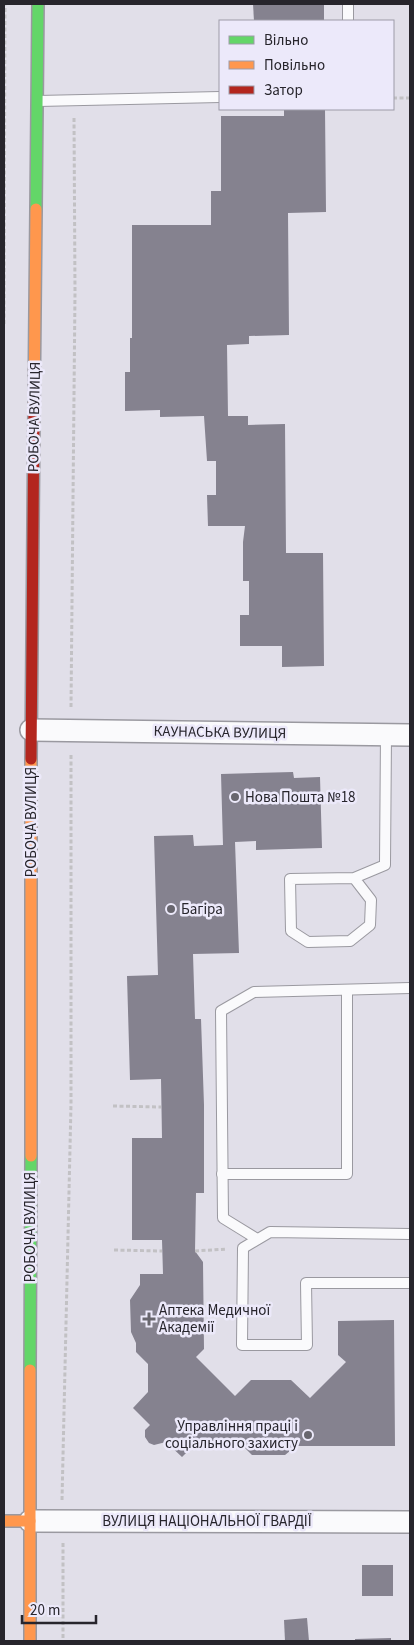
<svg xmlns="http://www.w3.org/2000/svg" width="414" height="1645" font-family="'Source Sans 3',sans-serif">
<rect width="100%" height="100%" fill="#e1dfe9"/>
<g fill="#85828f">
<path d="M253 4H324V21H254Z"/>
<path d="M284 109H325L326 212 288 213 289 335 249 336V344L227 345 228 416H248V425L285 424 286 553H323L324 666 282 667V646H240V615H249V581H243V542L245 526H208L207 495H216V461H207L204 416 160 417V410L125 411V372H130V338H132V225H211V191H221V116H284Z"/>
<path d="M293 772 294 778 320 777 322 848 256 850V841L235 842 239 953 193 954 195 1019H201L204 1105V1193H196L195 1251 203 1262 204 1349 196 1357 235 1396 251 1380H291L310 1398 346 1362 338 1355V1321L394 1320 395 1446H296L285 1455H252L243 1446H193L182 1457 166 1442 154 1445 149 1443 145 1437V1430L150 1425 133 1408 148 1392V1364L136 1352V1343L131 1332 130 1300 140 1285V1274H163L162 1240H132V1138H162L161 1079 130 1080 127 976 158 975 154 836 193 835 194 846 223 845 221 774Z"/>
<rect x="362" y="1565" width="31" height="31"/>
<path d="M307 1618 309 1641H285L284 1620Z"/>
<path d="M391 1638V1641H355V1639Z"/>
</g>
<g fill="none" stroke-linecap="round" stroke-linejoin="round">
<g stroke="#9a99a0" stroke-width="12">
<g id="lane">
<path d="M348 4V21"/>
<path d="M38 101 220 97"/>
<path d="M354 878 371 900 370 925 350 941 308 942 291 931 290 879 354 878 385 865 386 734"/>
<path d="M222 1174H347V990"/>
<path d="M410 1234 270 1232 243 1248 242 1345H307L306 1283H410"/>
<path d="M257 1239 223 1218 221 1011 254 992 410 988"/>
</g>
</g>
<g stroke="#9a99a0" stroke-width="24">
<g id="street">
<path d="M31 730 410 735"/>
<path d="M30 1521 410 1522"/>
</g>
</g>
<g stroke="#9a99a0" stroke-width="14">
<g id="fast">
<path d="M36 209 38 4"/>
<path d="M30 1370 31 1156"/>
</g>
</g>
<g stroke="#9a99a0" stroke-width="14">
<g id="slow">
<path d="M34 409 36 209"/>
<path d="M31 1156V759"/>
<path d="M4 1521H30"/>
<path d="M30 1641V1370"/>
</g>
</g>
<g stroke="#9a99a0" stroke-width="14">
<path id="jam" d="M31 759 34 409"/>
</g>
<g stroke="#c2c1c4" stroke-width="3" stroke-dasharray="4 2.5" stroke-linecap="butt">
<path d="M393 98H410"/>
<path d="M4 324 5 4"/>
<path d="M71 707 75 292 74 116"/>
<path d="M113 1106 161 1107"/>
<path d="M114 1250 162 1251"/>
<path d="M195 1251 227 1249"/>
<path d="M62 1500 71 1104V753"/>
<path d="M63 1543V1641"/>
</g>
<use href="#lane" stroke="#fafafc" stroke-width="10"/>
<use href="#street" stroke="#fafafc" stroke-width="21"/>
<use href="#fast" stroke="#63d668" stroke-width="11"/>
<use href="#slow" stroke="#ff974d" stroke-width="11"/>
<use href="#jam" stroke="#b3261e" stroke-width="11"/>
</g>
<g fill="#68666e" stroke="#ece9fa" stroke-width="2">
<circle cx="235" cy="797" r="5"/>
<circle cx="171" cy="909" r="5"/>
<path d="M146.5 1311.5h5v5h5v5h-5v5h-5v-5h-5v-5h5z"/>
<circle cx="308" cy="1435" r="5"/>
</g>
<g text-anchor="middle" stroke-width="5" stroke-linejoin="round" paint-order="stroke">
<g font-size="15" fill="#27252c" stroke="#ece9fa">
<text transform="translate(34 417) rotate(-89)" y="5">РОБОЧА ВУЛИЦЯ</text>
<text transform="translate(220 732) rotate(1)" y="5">КАУНАСЬКА ВУЛИЦЯ</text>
<text transform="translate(31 822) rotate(-90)" y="5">РОБОЧА ВУЛИЦЯ</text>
<text transform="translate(30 1227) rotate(-90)" y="5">РОБОЧА ВУЛИЦЯ</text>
<text x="207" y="1526">ВУЛИЦЯ НАЦІОНАЛЬНОЇ ГВАРДІЇ</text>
</g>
<g font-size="15" fill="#27252c" stroke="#ece9fa" text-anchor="start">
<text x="245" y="802">Нова Пошта №18</text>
<text x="181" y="914">Багіра</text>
<text x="159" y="1315">Аптека Медичної<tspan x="159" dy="17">Академії</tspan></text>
<text x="298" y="1431" text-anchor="end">Управління праці і<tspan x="298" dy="17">соціального захисту</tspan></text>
</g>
</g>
<rect width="414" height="1645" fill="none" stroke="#27252c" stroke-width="10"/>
<rect x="219" y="20" width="175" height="90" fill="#ece9fa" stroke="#9d9ba8"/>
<rect x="229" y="36" width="25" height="8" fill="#63d668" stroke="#9d9ba8"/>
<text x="264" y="45" font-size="15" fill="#27252c">Вільно</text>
<rect x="229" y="61" width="25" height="8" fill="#ff974d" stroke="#9d9ba8"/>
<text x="264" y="70" font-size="15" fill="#27252c">Повільно</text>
<rect x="229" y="86" width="25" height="8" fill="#b3261e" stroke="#9d9ba8"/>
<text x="264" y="95" font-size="15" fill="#27252c">Затор</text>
<path d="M22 1615v8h74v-8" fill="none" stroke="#27252c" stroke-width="2.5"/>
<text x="30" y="1615" font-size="15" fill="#27252c" stroke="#ece9fa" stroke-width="4" paint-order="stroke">20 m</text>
</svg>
